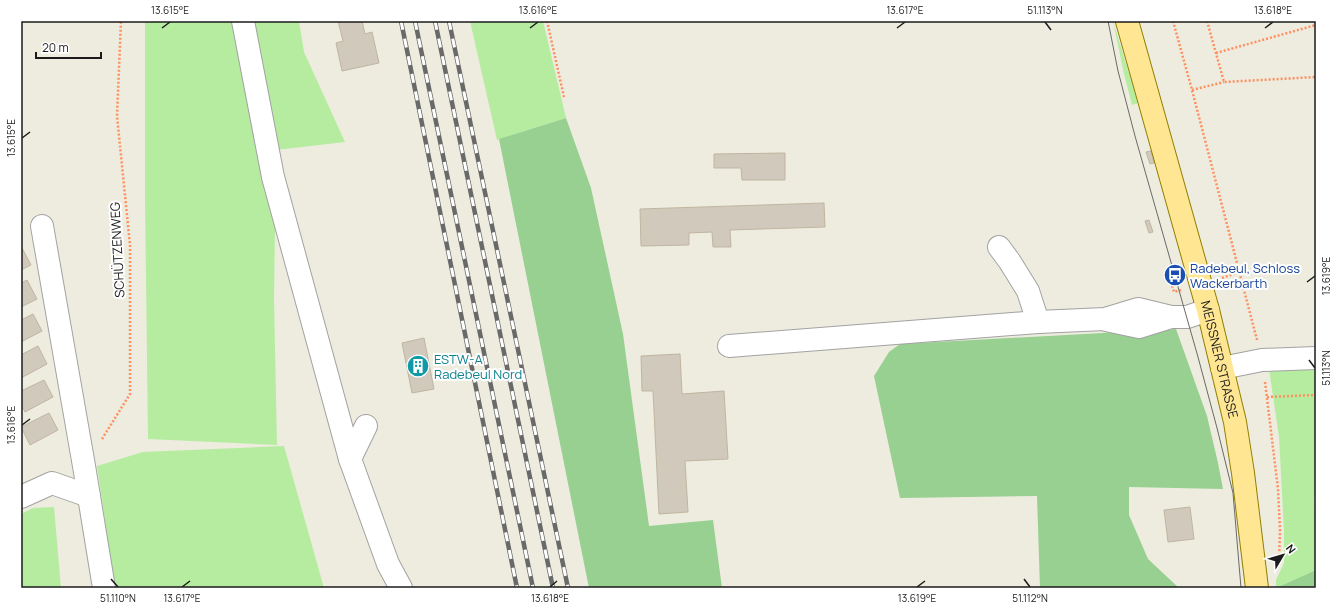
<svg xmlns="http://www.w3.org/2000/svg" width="1337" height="609" font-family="Manrope,sans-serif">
<rect width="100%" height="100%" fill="#edecdf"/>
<g fill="#b6eca0">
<path d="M145 21H299L304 52 345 142 276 150 274 299 277 445 148 439 145 198Z"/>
<path d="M470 21H543L566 118 497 140Z"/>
<path d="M1113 21 1138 103 1132 105 1124 74Z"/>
<path d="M1316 367V496L1314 497 1316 529V570L1276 588V580L1284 563V531L1279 437 1269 369Z"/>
<path d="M284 446 324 588H115L97 466 143 452Z"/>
<path d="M54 507 61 588H21V514L33 508Z"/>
</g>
<g fill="#97d091">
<path d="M566 118 591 188 623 334 649 526 713 520 722 588H589L499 139Z"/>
<path d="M1176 329 1207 416 1218 463 1223 489 1129 487V515L1148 559 1179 588H1040L1037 496 900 498 874 376 889 352 900 344Z"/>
<path d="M1316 570V588H1276Z"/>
</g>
<g fill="#d0c9bc" stroke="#c0b5a1">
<path d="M338 21H362L365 34 372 32 379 63 342 71 336 43 343 41Z"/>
<path d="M1151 151 1154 163 1150 164 1146 152Z"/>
<path d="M785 153V180H742L741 168H714V154Z"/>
<path d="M824 203 825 227 730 230 731 247H713L712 232 689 233V245L641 246 640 209Z"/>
<path d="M1149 220 1153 232 1149 233 1145 221Z"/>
<path d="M21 246 31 265 21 270Z"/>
<path d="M27 280 37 299 21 307V283Z"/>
<path d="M33 314 42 331 21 342V320Z"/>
<path d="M424 338 434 389 412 393 402 343Z"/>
<path d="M38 346 47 364 21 378V355Z"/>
<path d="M680 354 682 394 724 391 728 459 685 461 688 512 659 514 653 391H642L641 356Z"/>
<path d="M44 380 53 397 25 412 21 404V391Z"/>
<path d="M49 413 58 430 30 445 21 427Z"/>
<path d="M1190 507 1194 539 1168 542 1164 510Z"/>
</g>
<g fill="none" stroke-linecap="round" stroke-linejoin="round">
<g stroke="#a2a2a2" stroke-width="24">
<g id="minor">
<path d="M243 21 273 177 350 459"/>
<path d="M42 226 84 466 104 588"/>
<path d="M999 247 1010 262 1028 291 1038 322"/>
<path d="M1106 320 1139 327 1171 317"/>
<path d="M729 346 1038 322 1105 319 1138 309 1171 317H1187L1208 310"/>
<path d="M1222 368 1262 360 1316 358"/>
<path d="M366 426 350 459 388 564 401 588"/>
<path d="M21 497 52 483 89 496"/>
</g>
</g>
<g stroke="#927f00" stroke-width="24">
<g id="major">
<path id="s1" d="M1127 21 1208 310 1235 422 1243 473 1257 588"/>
</g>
</g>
<g stroke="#ff8f5f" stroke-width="2.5" stroke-dasharray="2 2" stroke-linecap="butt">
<path d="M547 21 564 97"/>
<path d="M1173 21 1192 90 1257 340"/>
<path d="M1207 21 1224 82 1316 77"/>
<path d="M1216 53 1316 25"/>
<path d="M1192 90 1224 82"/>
<path d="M1170 278 1174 292 1181 290"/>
<path d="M1222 278 1239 272"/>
<path d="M1265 382 1278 489 1280 530 1279 564 1277 567"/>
<path d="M1267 397 1316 395"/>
<path d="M102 439 130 394V245L117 116 121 21"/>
</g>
<use href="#minor" stroke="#fff" stroke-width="22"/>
<use href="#major" stroke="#ffe693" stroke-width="22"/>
<path stroke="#696969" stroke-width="1" d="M1108 21 1118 71 1135 136 1198 357 1217 428 1233 493 1241 588"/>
<g stroke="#696969" stroke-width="4.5">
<g id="rail">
<path d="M401 21 517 588"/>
<path d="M415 21 533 588"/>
<path d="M435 21 553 588"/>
<path d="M449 21 568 588"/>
</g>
</g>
<use href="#rail" stroke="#fff" stroke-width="3" stroke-dasharray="9" stroke-linecap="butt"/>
</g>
<path fill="none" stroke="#1b1b1b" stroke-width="1.5" d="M1045 22 1051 30M162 28 170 22M530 28 538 22M897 28 905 22M1265 28 1273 22M22 138 30 132M1307 282 1315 276M1309 360 1315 368M22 425 30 419M111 579 118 587M1024 579 1030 587M182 587 190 581M550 587 557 581M917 587 925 581"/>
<defs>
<g id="bus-disc" transform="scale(1.15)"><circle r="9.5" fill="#1a4fb4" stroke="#fff"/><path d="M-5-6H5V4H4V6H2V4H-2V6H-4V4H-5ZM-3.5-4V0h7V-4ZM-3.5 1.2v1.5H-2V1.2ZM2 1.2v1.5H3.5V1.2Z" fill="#fff"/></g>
<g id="building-disc" transform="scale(1.15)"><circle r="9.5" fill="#0f9aa8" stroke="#fff"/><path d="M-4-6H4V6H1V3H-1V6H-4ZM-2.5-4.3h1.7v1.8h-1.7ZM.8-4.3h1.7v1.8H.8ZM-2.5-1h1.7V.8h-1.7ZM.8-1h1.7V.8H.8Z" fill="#fff"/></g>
</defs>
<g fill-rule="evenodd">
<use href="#bus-disc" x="1175" y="275"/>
<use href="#building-disc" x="418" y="366"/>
</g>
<g text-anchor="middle" stroke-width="4" stroke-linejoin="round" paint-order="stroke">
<g font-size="13" fill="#1b1b1b" stroke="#fff">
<text transform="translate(117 250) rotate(-93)" y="5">SCHÜTZENWEG</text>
<text dy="5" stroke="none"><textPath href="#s1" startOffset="351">MEISSNER STRASSE</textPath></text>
</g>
<g font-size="13" fill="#164399" stroke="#fff" text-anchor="start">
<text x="1190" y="273">Radebeul, Schloss<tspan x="1190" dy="15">Wackerbarth</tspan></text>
</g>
<g font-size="13" fill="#0d838f" stroke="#fff" text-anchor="start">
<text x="434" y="364">ESTW-A<tspan x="434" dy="15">Radebeul Nord</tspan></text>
</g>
</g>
<rect width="1337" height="609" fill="none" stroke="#ffffff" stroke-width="44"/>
<g transform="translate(1283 555) rotate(52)" stroke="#ffffff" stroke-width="3" paint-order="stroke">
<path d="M0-3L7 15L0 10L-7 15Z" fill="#1b1b1b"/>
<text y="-6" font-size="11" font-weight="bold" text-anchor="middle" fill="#1b1b1b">N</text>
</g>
<path d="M36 52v6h65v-6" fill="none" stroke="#1b1b1b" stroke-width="2"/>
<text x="42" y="52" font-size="12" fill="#1b1b1b" stroke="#ffffff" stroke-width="3" paint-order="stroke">20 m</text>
<rect x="22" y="22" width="1293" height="565" fill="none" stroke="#1b1b1b" stroke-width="1.5"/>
<g font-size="10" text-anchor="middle" fill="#1b1b1b">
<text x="170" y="14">13.615°E</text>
<text x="538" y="14">13.616°E</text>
<text x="905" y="14">13.617°E</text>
<text x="1045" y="14">51.113°N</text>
<text x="1273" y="14">13.618°E</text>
<text transform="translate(11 138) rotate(-90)" y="4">13.615°E</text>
<text transform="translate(1326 276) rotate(-90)" y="4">13.619°E</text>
<text transform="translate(1326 368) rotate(-90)" y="4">51.113°N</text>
<text transform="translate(11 425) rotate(-90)" y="4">13.616°E</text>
<text x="118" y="602">51.110°N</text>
<text x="182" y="602">13.617°E</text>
<text x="550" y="602">13.618°E</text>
<text x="917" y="602">13.619°E</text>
<text x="1030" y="602">51.112°N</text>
</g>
</svg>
